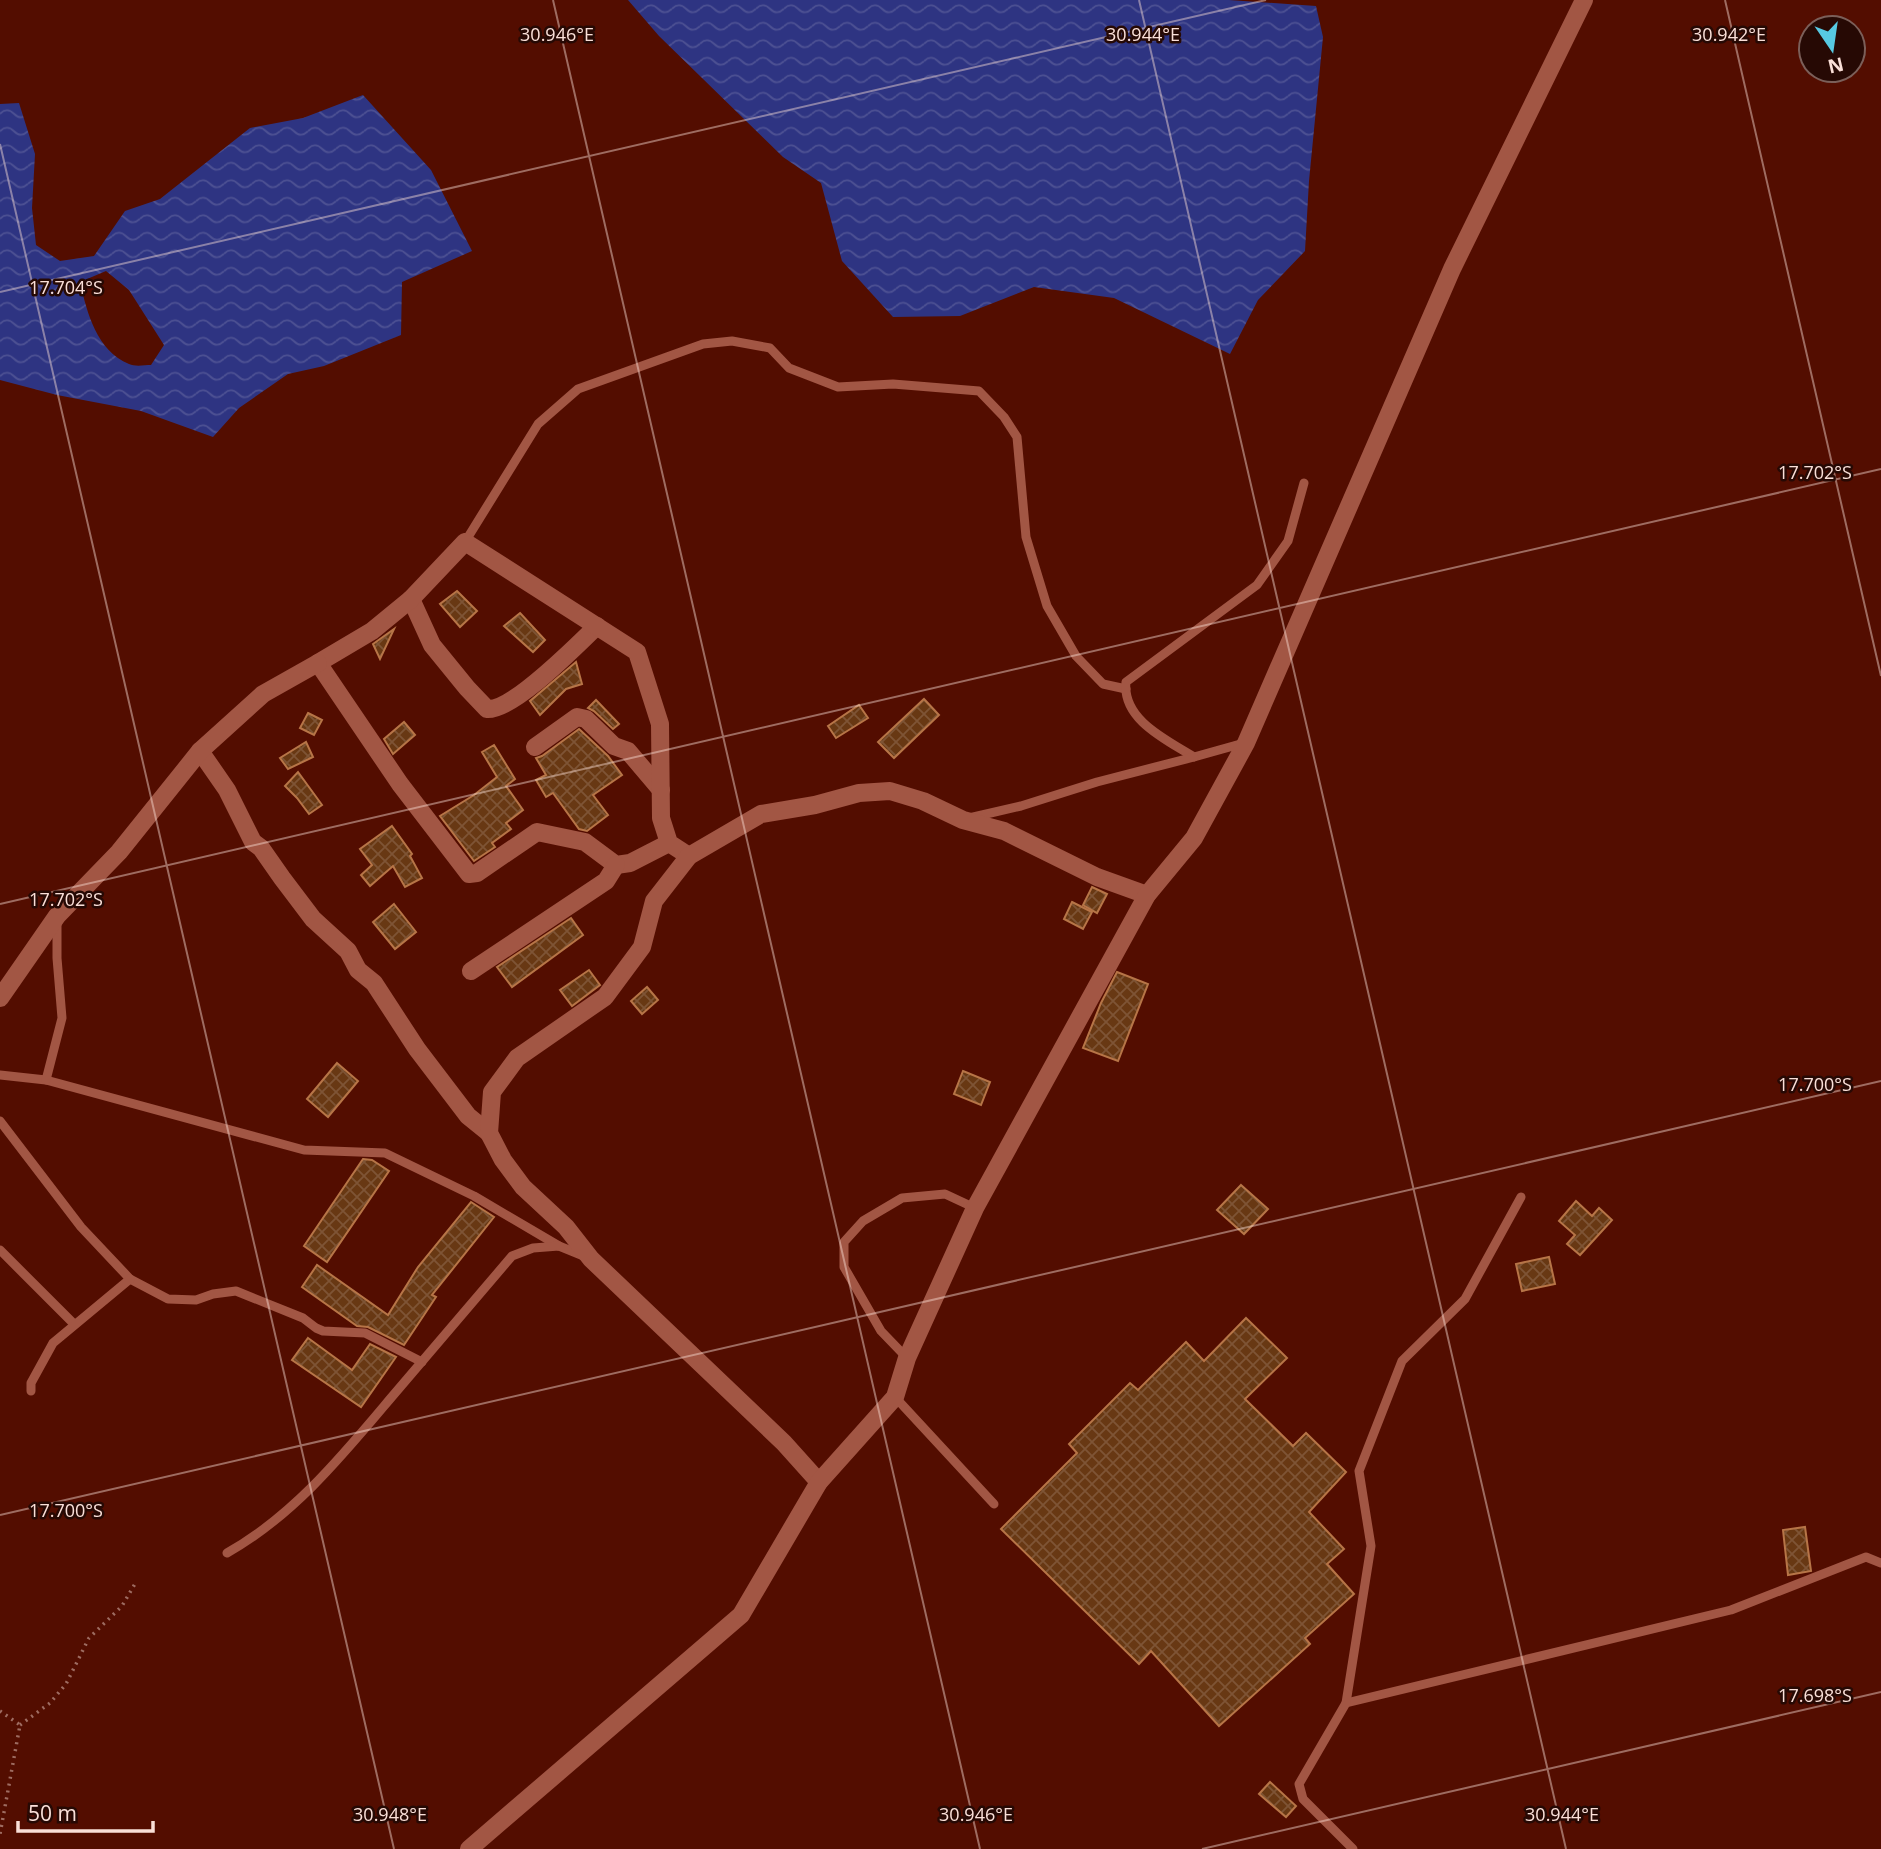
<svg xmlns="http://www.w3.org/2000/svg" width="1881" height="1849" font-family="'Open Sans',sans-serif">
<defs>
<pattern id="water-waves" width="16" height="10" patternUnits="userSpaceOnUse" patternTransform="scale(1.75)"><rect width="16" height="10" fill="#2e3482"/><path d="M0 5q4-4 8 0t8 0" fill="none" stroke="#4d5193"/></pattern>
<pattern id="building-cross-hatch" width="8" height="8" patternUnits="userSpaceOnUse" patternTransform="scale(1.75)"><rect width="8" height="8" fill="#683813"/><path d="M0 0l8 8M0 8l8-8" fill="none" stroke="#7e5435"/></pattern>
</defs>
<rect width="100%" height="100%" fill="#530d00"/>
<g fill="url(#water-waves)" fill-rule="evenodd">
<path d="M628 0H1229L1316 6 1323 37 1309 181 1305 251 1258 300 1230 354 1114 298 1034 287 960 316 893 317 842 261 821 183 783 157 659 36Z"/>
<path d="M363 95 431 170 472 251 402 282 401 335 324 366 288 374 239 408 213 437 141 411 57 395 0 380V104L19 103 35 154 32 208 36 245 60 261 94 256 125 211 160 199 250 128 303 118ZM106 271 129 290 164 345 151 365C145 365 135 367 129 364 97 351 87 313 80 282Z"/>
</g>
<g fill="url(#building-cross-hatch)" stroke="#b77547" stroke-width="2">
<path d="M457 591 477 611 460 627 440 604Z"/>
<path d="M520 613 545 640 533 652 504 626Z"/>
<path d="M394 629 380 659 373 644Z"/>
<path d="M576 662 582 684 566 689 540 715 530 701Z"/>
<path d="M924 699 939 715 894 758 878 742Z"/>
<path d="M596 700 619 724 613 729 594 711 588 708Z"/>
<path d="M859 705 868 718 836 738 828 726Z"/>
<path d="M308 713 322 720 314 735 300 728Z"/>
<path d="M404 722 415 735 393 754 384 739Z"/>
<path d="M579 729 608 756 622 775 593 795 608 815 587 831 579 829 553 793 546 797 536 780 546 775 536 758 542 756Z"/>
<path d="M306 742 313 757 288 769 280 758Z"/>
<path d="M494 745 515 779 506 786 523 810 506 823 511 829 492 843 495 847 474 861 440 816 474 795 497 777 482 752Z"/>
<path d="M298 772 322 805 309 814 297 798 285 786Z"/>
<path d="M392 826 412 854 410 856 422 878 405 887 393 866 370 886 361 875 372 865 360 849Z"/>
<path d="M1092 887 1107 894 1097 913 1083 905Z"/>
<path d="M1072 902 1092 912 1083 929 1064 919Z"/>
<path d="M394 904 416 932 395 949 373 922Z"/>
<path d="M571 918 583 935 512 987 497 967Z"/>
<path d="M589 970 600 985 572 1006 560 990Z"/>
<path d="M1117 972 1148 984 1118 1061 1083 1048 1101 1003Z"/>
<path d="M647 987 658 1000 642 1014 631 1001Z"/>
<path d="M337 1063 358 1081 328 1117 307 1099Z"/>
<path d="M963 1071 990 1082 981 1105 954 1094Z"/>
<path d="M363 1159 372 1160 389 1171 327 1262 304 1246Z"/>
<path d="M1241 1185 1268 1209 1244 1234 1217 1210Z"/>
<path d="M1576 1201 1592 1216 1599 1208 1612 1220 1580 1255 1567 1244 1575 1235 1559 1221Z"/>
<path d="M471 1202 494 1217 432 1295 436 1297 404 1345 368 1327 357 1326 302 1287 317 1265 388 1315 418 1267Z"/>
<path d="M1549 1257 1555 1284 1522 1291 1516 1264Z"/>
<path d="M1246 1318 1287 1358 1245 1399 1293 1446 1306 1433 1346 1472 1309 1512 1344 1549 1327 1564 1354 1594 1305 1638 1310 1644 1219 1726 1151 1651 1139 1664 1001 1529 1077 1453 1069 1444 1130 1383 1138 1390 1186 1342 1204 1361Z"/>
<path d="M308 1338 352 1370 370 1344 396 1357 361 1407 292 1360Z"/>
<path d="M1805 1527 1811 1571 1788 1575 1783 1530Z"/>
<path d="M1270 1782 1296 1806 1286 1817 1259 1794Z"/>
</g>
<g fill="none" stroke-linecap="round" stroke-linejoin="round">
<g stroke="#9e6c61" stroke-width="3.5" stroke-dasharray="2 5" stroke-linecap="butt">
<path d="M0 1711 20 1725 0 1834"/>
<path d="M20 1725 50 1703 66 1684 89 1638 122 1606 136 1582"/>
</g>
<g stroke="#a25644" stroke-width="9">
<path d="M465 542 538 424 578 389 703 344 732 341 770 348 789 368 838 387 893 384 979 391 1004 417 1017 437 1026 537 1047 606 1076 656 1103 684 1126 689"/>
<path d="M1244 743 1194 757C1167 740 1122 720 1126 682L1257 585 1288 541 1304 483"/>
<path d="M969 818 1021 806 1097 782 1194 757"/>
<path d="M0 1075 46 1080 304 1150 385 1153 474 1196 559 1246"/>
<path d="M46 1080 62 1018 57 958V921"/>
<path d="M0 1121 81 1227 130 1279 168 1299 196 1300 213 1294 236 1291 303 1318 316 1328 323 1331 365 1333 422 1362"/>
<path d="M0 1250 74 1324"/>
<path d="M907 1358 881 1331 844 1267V1242L863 1221 902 1198 945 1194 975 1208"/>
<path d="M31 1391V1383L53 1343 130 1279"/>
<path d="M895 1397 994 1504"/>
<path d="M227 1553C293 1516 342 1456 390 1399 431 1351 472 1303 512 1256L533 1248 559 1246 586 1257"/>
<path d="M1346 1703 1731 1610 1866 1557 1881 1563"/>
<path d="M1353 1849 1303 1799 1299 1784 1346 1703 1371 1546 1359 1471 1402 1361 1465 1299 1521 1197"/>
</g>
<g stroke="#a25644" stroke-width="18">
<path d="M411 599 432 645 467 688 487 709C513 711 576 646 597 626"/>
<path d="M535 747 577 717 586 719 614 746 628 751 661 790"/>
<path d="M200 751 227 790 253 842 261 848 282 878 313 919 348 951 358 970 374 983 417 1049 468 1116 489 1133"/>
<path d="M669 843 630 863 616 865 585 842 537 832 477 873 469 874 400 784 318 663 372 631 411 599 465 542 637 652 660 724 661 818 669 843 689 856"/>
<path d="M471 971 606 881 616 865"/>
<path d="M0 998 57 916 119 852 200 751 263 694 318 663"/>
<path d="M819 1482 784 1443 591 1259 566 1227 523 1187 503 1160 489 1133 492 1092 517 1058 605 997 642 947 654 901 689 856 761 814 815 805 859 793 890 791 923 801 963 820 1004 831 1097 877 1147 895"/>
<path d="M469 1849 741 1615 819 1482 895 1397 907 1358 975 1208 1147 895 1194 838 1246 743 1452 269 1584 0"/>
</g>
</g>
<path fill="none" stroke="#fadfd8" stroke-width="2" stroke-opacity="0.45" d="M553 0 980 1849M1139 0 1566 1849M1725 0 1881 676M0 144 394 1849M0 292 1266 0M0 904 1881 469M0 1515 1881 1081M1202 1849 1881 1692"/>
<g font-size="18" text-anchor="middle" fill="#fadfd8" stroke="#260904" stroke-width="5" stroke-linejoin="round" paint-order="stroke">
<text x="557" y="41">30.946°E</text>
<text x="1143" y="41">30.944°E</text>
<text x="1729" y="41">30.942°E</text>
<text x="66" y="294">17.704°S</text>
<text x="1815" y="479">17.702°S</text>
<text x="66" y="906">17.702°S</text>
<text x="1815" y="1091">17.700°S</text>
<text x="66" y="1517">17.700°S</text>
<text x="1815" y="1702">17.698°S</text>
<text x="390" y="1821">30.948°E</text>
<text x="976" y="1821">30.946°E</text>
<text x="1562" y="1821">30.944°E</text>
</g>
<g transform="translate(1832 49) rotate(167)"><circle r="33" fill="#260904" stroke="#7b5f59" stroke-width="2"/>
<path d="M0-5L12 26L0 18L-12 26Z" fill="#57c9e2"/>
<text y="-10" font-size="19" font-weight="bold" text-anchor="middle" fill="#fadfd8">N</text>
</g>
<path d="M18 1821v10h135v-10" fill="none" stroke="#fadfd8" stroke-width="3.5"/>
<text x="28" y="1821" font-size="21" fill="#fadfd8" stroke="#260904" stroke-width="5" paint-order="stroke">50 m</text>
</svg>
